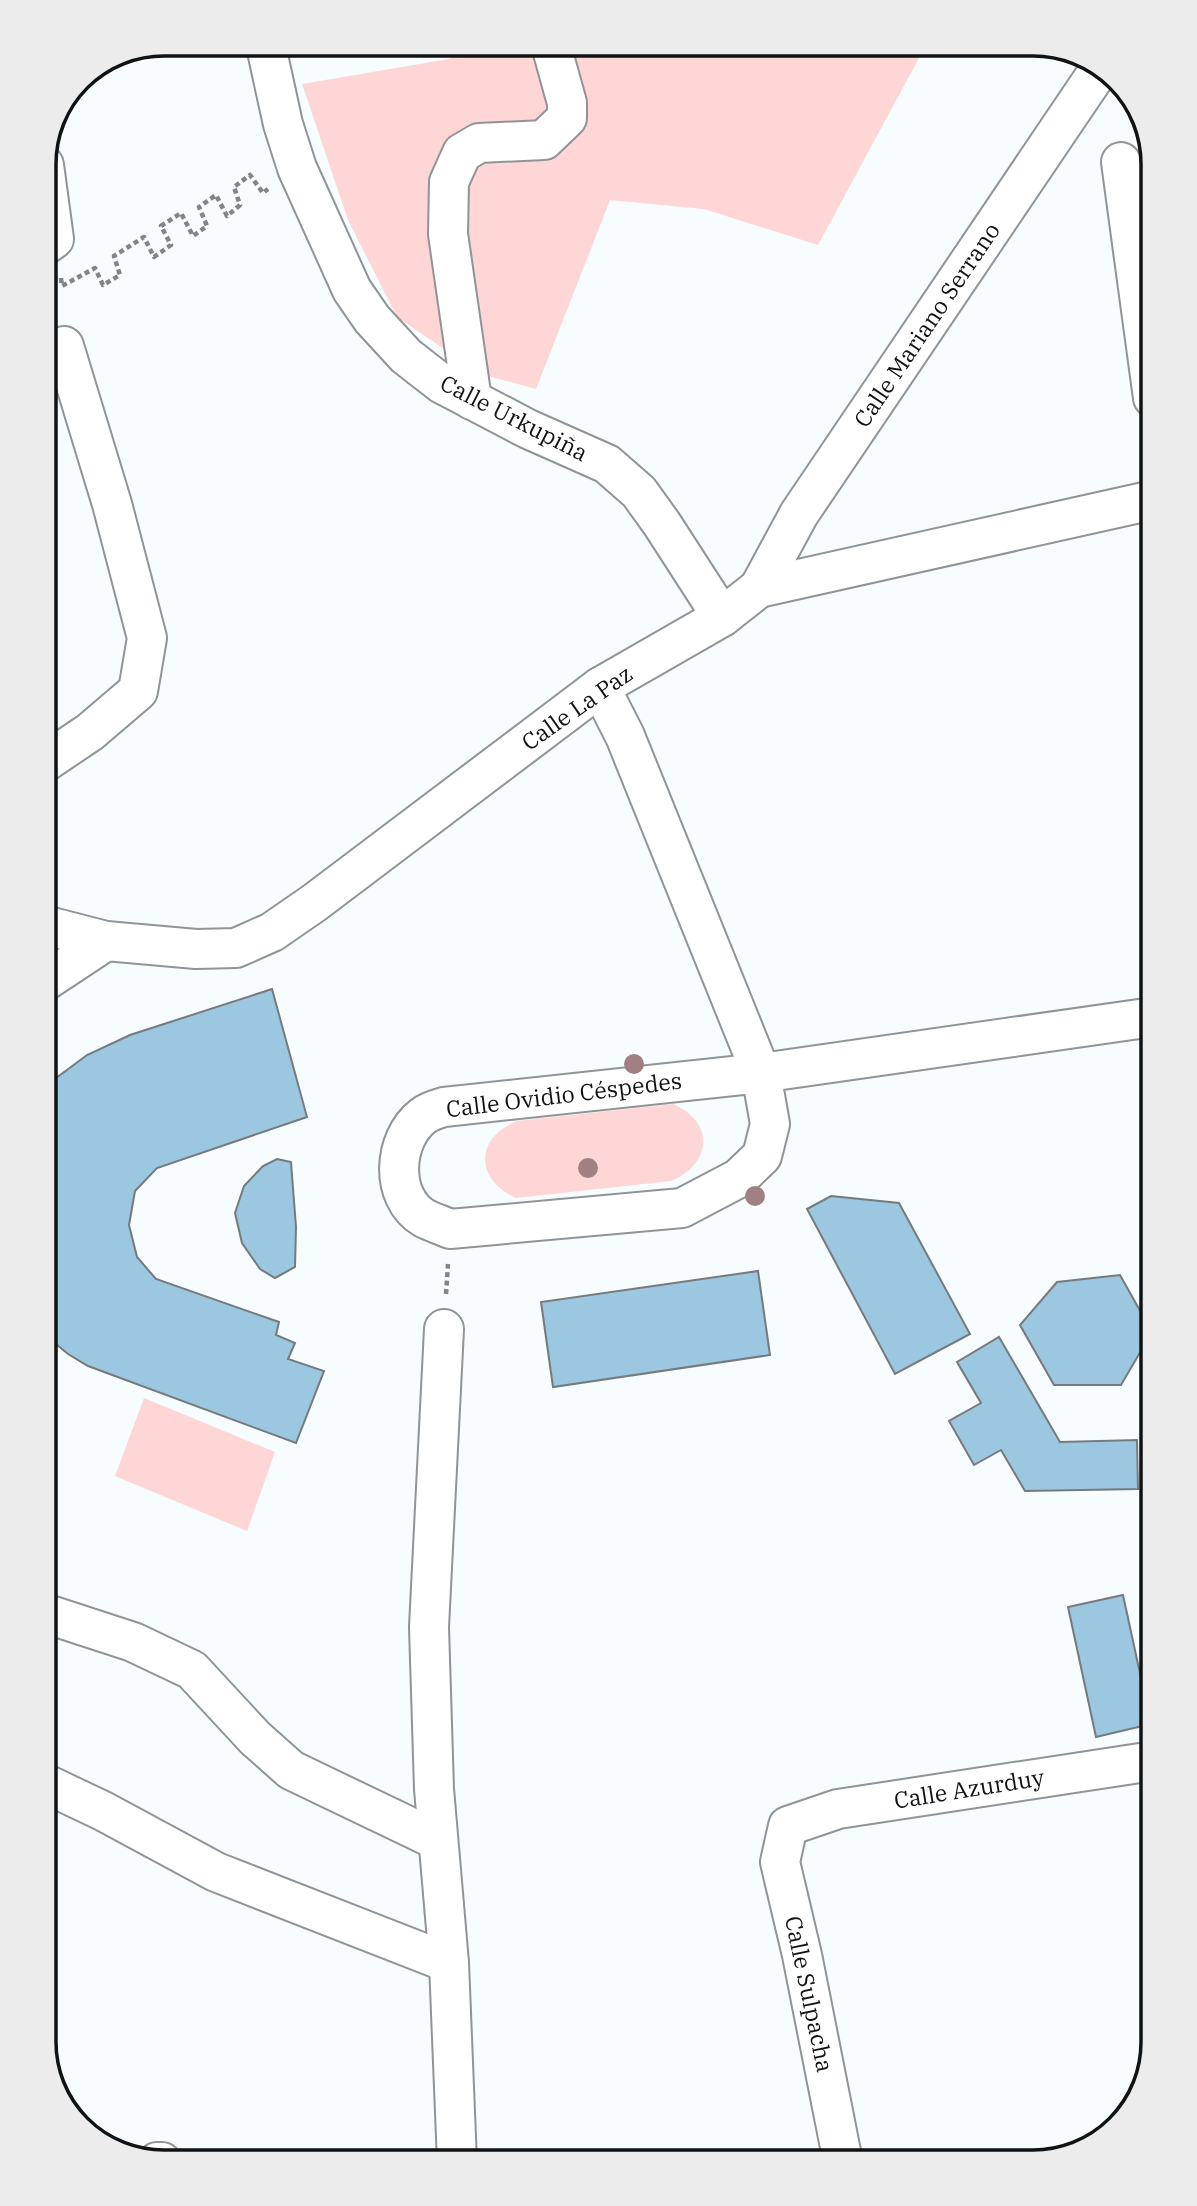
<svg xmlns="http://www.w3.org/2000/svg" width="1197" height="2206" font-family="'IBM Plex Serif',serif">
<rect width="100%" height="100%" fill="#f7fcff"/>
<g fill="#fdd6d5">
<path d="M926 45 818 245 704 209 610 200 536 389 481 374 397 317 348 220 302 84 449 59 459 50Z"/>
<path d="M673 1104C715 1122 712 1164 671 1181L516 1198C474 1179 475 1138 517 1121Z"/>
<path d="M144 1398 275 1452 247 1531 115 1476Z"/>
</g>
<g fill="#9bc7e1" stroke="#767a7d" stroke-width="2">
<path d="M272 989 307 1117 157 1168 135 1191 129 1225 137 1257 156 1279 279 1322 276 1335 295 1343 288 1359 324 1371 296 1443 88 1366 68 1354 50 1339 44 1330V1087L87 1055 130 1035Z"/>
<path d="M277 1159 291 1162 296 1227 295 1267 275 1278 260 1269 242 1243 235 1213 244 1186 263 1166Z"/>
<path d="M831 1196 899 1203 970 1334 895 1374 807 1209Z"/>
<path d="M758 1271 770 1355 553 1387 541 1302Z"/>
<path d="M1120 1275 1152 1332 1121 1385H1054L1020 1325 1057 1282Z"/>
<path d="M999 1337 1060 1442 1137 1440 1138 1489 1025 1491 1001 1450 974 1465 949 1421 981 1403 957 1362Z"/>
<path d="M1123 1595 1151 1724 1096 1737 1068 1607Z"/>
</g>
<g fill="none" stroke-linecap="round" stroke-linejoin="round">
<g stroke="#909497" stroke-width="42">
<g id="minor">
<path d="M267 51 283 124 297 168 352 290 372 319 406 356 442 384 528 429 607 464 639 492 662 524 722 617"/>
<path d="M1121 162 1153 398"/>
<path d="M44 246 54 239 44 165"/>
<path d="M472 400 448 234 449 182 462 153 479 143 544 140 567 118V103L552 49"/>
<path d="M759 588 799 514 1101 67"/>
<path d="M600 687 625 736 761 1073 770 1124 762 1156 739 1178 682 1208 450 1229C441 1225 432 1222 424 1218 389 1197 393 1139 423 1116 428 1112 437 1109 444 1107L761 1073 1153 1017"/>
<path d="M44 763 90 732 138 691 147 638 112 504 64 346"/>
<path d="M44 925 106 941 196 949 236 948 272 932 314 903 600 687 722 617 759 588 1153 500"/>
<path d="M44 982 106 941"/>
<path d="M444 1329 429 1627 434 1789 449 1963 457 2162"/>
<path d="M44 1613 133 1642 192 1670 255 1738 291 1770 437 1840"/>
<path d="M44 1783 103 1811 216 1872 449 1963"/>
<path d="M157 2162H162"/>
<path d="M843 2162 802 1955 780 1862 788 1826 838 1809 1153 1761"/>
</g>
</g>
<g stroke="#828587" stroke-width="4.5" stroke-dasharray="5 3.5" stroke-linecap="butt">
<path d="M61 278 62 286 95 268 103 285 120 275 114 256 144 237 154 257 171 245 161 226 181 213 193 236 207 226 199 207 216 195 227 216 240 205 234 187 250 175 263 193 268 189"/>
<path d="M446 1294 448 1264"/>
</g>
<use href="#minor" stroke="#fff" stroke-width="38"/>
</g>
<g fill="#a08083">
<circle cx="634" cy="1064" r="10"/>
<circle cx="588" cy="1168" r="10"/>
<circle cx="755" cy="1196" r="10"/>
</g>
<g text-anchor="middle" stroke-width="5" stroke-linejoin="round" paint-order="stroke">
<g font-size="23" fill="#111213" stroke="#fff">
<text transform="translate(927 325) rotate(-56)" y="8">Calle Mariano Serrano</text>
<text transform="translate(514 418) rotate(27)" y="8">Calle Urkupiña</text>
<text transform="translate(577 708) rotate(-35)" y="8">Calle La Paz</text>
<text transform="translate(564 1095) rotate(-7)" y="8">Calle Ovidio Céspedes</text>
<text transform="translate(969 1789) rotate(-9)" y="8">Calle Azurduy</text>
<text transform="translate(809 1994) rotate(78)" y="8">Calle Sulpacha</text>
</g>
</g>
<path d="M0 0H1197V2206H0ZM164 56H1033A108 108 0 0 1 1141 164V2042A108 108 0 0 1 1033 2150H164A108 108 0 0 1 56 2042V164A108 108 0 0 1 164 56Z" fill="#ececec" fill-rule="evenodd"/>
<path fill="none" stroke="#111213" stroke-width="3.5" d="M164 56H1033A108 108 0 0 1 1141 164V2042A108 108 0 0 1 1033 2150H164A108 108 0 0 1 56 2042V164A108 108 0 0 1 164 56Z"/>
</svg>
